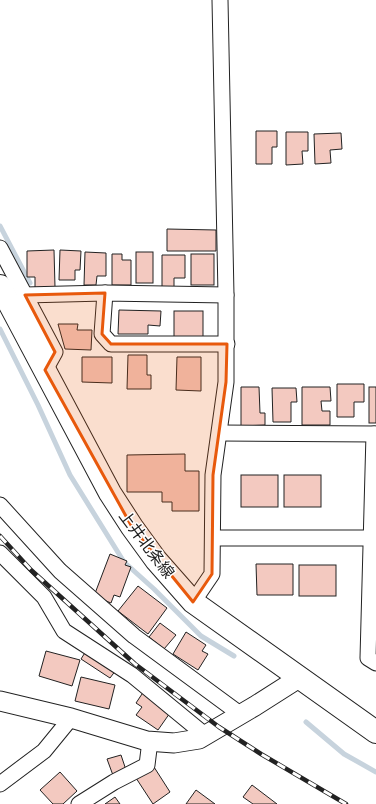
<svg xmlns="http://www.w3.org/2000/svg" width="376" height="804" font-family="Jost,'Noto Sans JP',sans-serif">
<rect width="100%" height="100%" fill="#fff"/>
<g fill="none" stroke-linecap="round" stroke-linejoin="round">
<g stroke="#c7d3dd" stroke-width="5">
<path d="M0 226 30 283"/>
<path d="M0 329 38 405 70 475 124 562 154 589 201 636 234 656"/>
<path d="M306 722 344 754 376 772"/>
</g>
</g>
<g fill="#f3c9c0" stroke="#222">
<path d="M256 131H277V147H272V164H256Z"/>
<path d="M286 132H308V151H302L303 164 286 165Z"/>
<path d="M341 133 342 149 330 150 331 163 315 164 314 134Z"/>
<path d="M167 229 216 230V251H167Z"/>
<path d="M54 250 55 287 35 288V277H27V251Z"/>
<path d="M60 250 81 251 80 270H75V280H59Z"/>
<path d="M85 252 106 253V276H97L96 285H84Z"/>
<rect x="136" y="252" width="17" height="31"/>
<path d="M112 254H122V260H131V285H112Z"/>
<rect x="191" y="254" width="23" height="31"/>
<path d="M162 255H185V278H174V289H162Z"/>
<path d="M119 310 161 311 160 326 148 325V334H118Z"/>
<rect x="174" y="311" width="29" height="26"/>
<path d="M58 324H78L77 330H92L91 350 65 349Z"/>
<path d="M128 355H147V375H151V389H127Z"/>
<path d="M82 357H112V383L82 382Z"/>
<path d="M177 357H201V391L176 390Z"/>
<path d="M337 384H364V402H354V417H337Z"/>
<path d="M241 387H259L260 413H265V425L241 426Z"/>
<path d="M302 387H330L331 401H321L322 411H330V425H302Z"/>
<rect x="369" y="387" width="7" height="36"/>
<path d="M272 388H296L297 402H291V422H273Z"/>
<path d="M185 454V471H199V511H172V502H162V492H127V455Z"/>
<rect x="241" y="475" width="37" height="32"/>
<rect x="284" y="475" width="37" height="32"/>
<path d="M110 554 127 561 125 565 131 567 120 597 114 595 111 603 94 596Z"/>
<path d="M256 564H293V595H257Z"/>
<rect x="299" y="565" width="37" height="31"/>
<path d="M138 586 167 608 148 634 118 611Z"/>
<path d="M160 623 176 635 164 649 149 637Z"/>
<path d="M186 632 206 645 202 651 208 654 198 670 173 654Z"/>
<path d="M46 651 80 660 72 686 39 676Z"/>
<path d="M86 651 116 670 110 678 81 659Z"/>
<path d="M81 677 115 685 109 709 75 701Z"/>
<path d="M144 691 172 710 158 730 136 715 142 707 136 703Z"/>
<path d="M121 755 127 773 114 778 107 759Z"/>
<path d="M154 767 170 792 153 804 136 778Z"/>
<path d="M60 772 77 791 63 804H53L40 790Z"/>
<path d="M252 785 277 804H253L243 797Z"/>
<path d="M196 790 215 804H186Z"/>
<path d="M115 797 120 804H105Z"/>
</g>
<g fill="none" stroke-linecap="round" stroke-linejoin="round">
<g stroke="#222" stroke-width="17">
<g id="minor">
<path d="M0 248 55 352 45 370"/>
<path d="M105 293 102 334 111 344H227"/>
<path d="M25 295 105 293 226 295"/>
<path d="M220 433 376 434"/>
<path d="M374 434 368 658 376 663"/>
<path d="M0 505 60 571 134 636 240 714"/>
<path d="M213 538H371"/>
<path d="M0 553 44 597 64 631 132 675 205 735"/>
<path d="M193 602 212 574 213 475 226 382V295L220 0"/>
<path d="M0 784 44 751 71 718"/>
<path d="M79 804 114 782 147 765 150 741"/>
</g>
</g>
<g stroke="#222" stroke-width="21">
<path id="tertiary" d="M0 701 71 718 147 741 174 743 199 739 255 706 299 678"/>
</g>
<g stroke="#222" stroke-width="24">
<path id="secondary" d="M0 286 110 493 132 527 156 560 193 602 376 732"/>
</g>
<use href="#minor" stroke="#fff" stroke-width="15"/>
<use href="#tertiary" stroke="#fff" stroke-width="19"/>
<use href="#secondary" stroke="#fff" stroke-width="22"/>
<g stroke="#222" stroke-width="4.5">
<path id="rail" d="M0 536 31 570 135 664 219 727 261 754 346 804"/>
</g>
<use href="#rail" stroke="#fff" stroke-width="3" stroke-dasharray="9" stroke-linecap="butt"/>
</g>
<path fill="#e8590c" fill-opacity="0.2" stroke="#e8590c" stroke-width="3" stroke-linejoin="round" d="M105 293 102 334 111 344H227L226 382 213 475 212 574 193 602 132 527 45 370 55 352 25 295Z"/>
<g text-anchor="middle" stroke-width="3" stroke-linejoin="round" paint-order="stroke">
<g font-size="16" fill="#222" stroke="#fff">
<text transform="translate(147 544) rotate(53)" y="6">上井北条線</text>
</g>
</g>
</svg>
